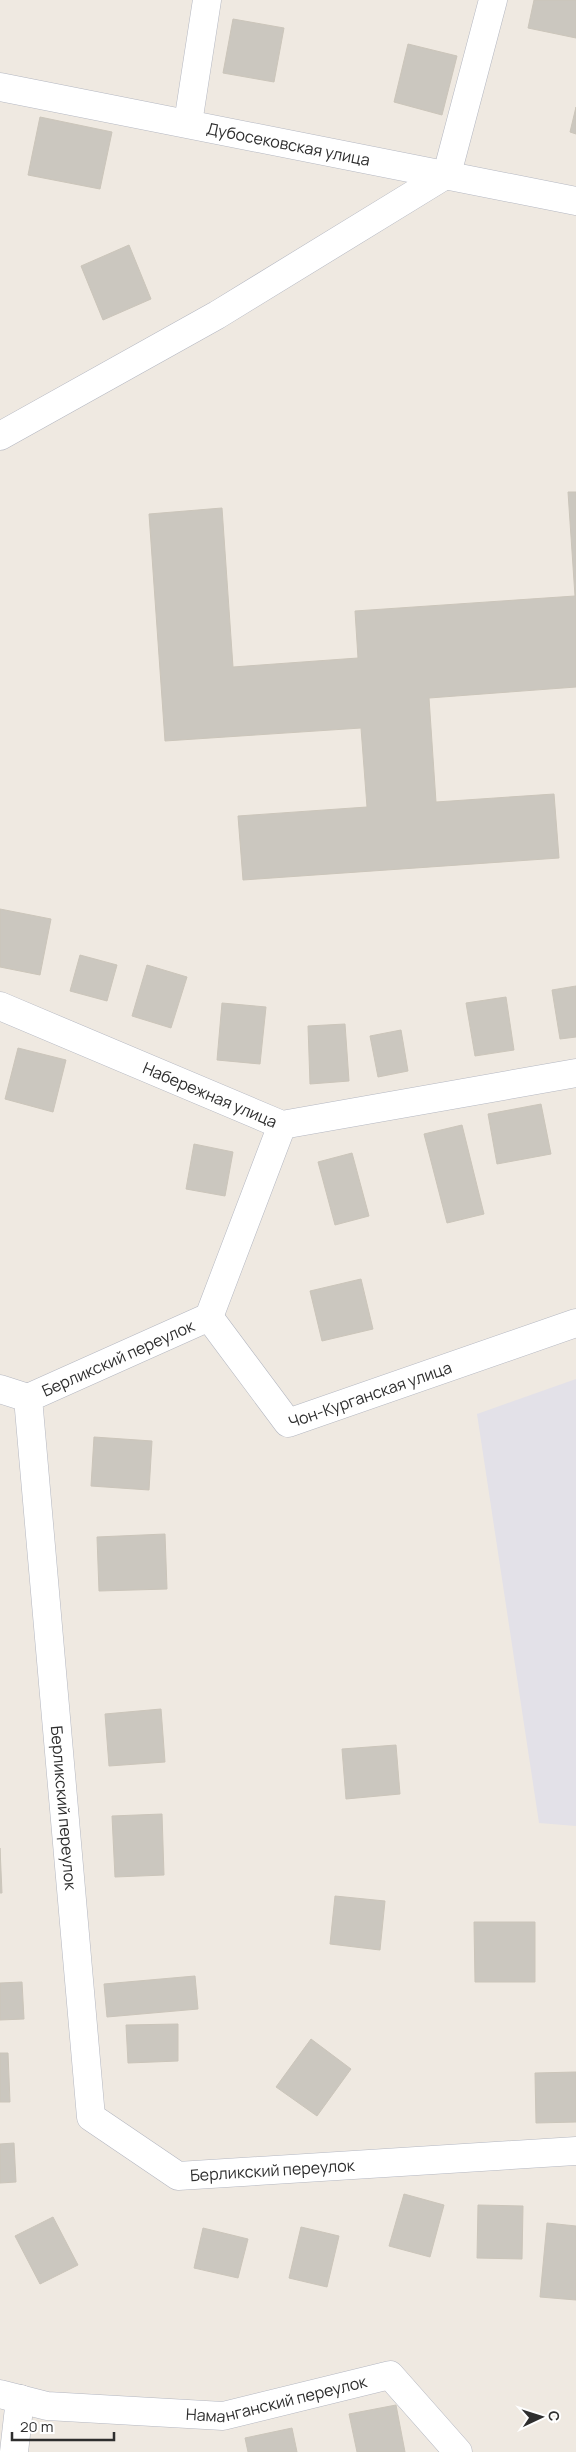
<svg xmlns="http://www.w3.org/2000/svg" width="576" height="2452" font-family="Manrope,sans-serif">
<rect width="100%" height="100%" fill="#efe9e1"/>
<path fill="#e3e1e8" d="M576 1379V1826L539 1823 477 1414Z"/>
<g fill="#cbc7bf" stroke="#cbc5ba">
<path d="M534 0H576V38L528 28Z"/>
<path d="M233 19 284 28 274 82 223 73Z"/>
<path d="M408 44 457 56 442 115 394 102Z"/>
<path d="M576 107V134L570 132Z"/>
<path d="M40 117 112 132 100 189 28 175Z"/>
<path d="M129 245 151 299 103 320 81 266Z"/>
<path d="M568 492H576V687L429 698 436 802 554 794 559 858 243 880 238 816 367 807 361 728 165 741 149 514 222 508 233 667 358 658 355 611 575 596Z"/>
<path d="M0 909 51 919 40 975 0 967Z"/>
<path d="M80 955 117 965 107 1001 70 991Z"/>
<path d="M147 965 187 977 171 1028 132 1016Z"/>
<path d="M576 986V1037L560 1039 552 990Z"/>
<path d="M506 997 514 1050 475 1056 466 1003Z"/>
<path d="M222 1003 266 1007 260 1064 217 1060Z"/>
<path d="M345 1024 349 1081 310 1084 308 1026Z"/>
<path d="M401 1030 408 1071 378 1077 370 1036Z"/>
<path d="M18 1048 66 1060 53 1112 5 1099Z"/>
<path d="M541 1104 551 1154 497 1164 488 1114Z"/>
<path d="M462 1125 484 1214 447 1223 424 1134Z"/>
<path d="M194 1144 233 1152 225 1196 186 1189Z"/>
<path d="M352 1153 369 1216 335 1225 318 1162Z"/>
<path d="M361 1279 373 1329 322 1341 310 1291Z"/>
<path d="M94 1437 152 1441 149 1490 91 1486Z"/>
<path d="M165 1534 167 1589 99 1591 97 1537Z"/>
<path d="M161 1709 165 1762 109 1766 105 1714Z"/>
<path d="M396 1745 400 1794 346 1799 342 1749Z"/>
<path d="M162 1814 164 1875 115 1877 112 1816Z"/>
<path d="M0 1848 2 1893H0Z"/>
<path d="M335 1896 385 1901 380 1950 330 1944Z"/>
<path d="M474 1922H535V1982H475Z"/>
<path d="M195 1976 198 2009 107 2017 104 1984Z"/>
<path d="M22 1982 24 2019 0 2020V1983Z"/>
<path d="M178 2024V2061L128 2063 126 2025Z"/>
<path d="M311 2039 351 2069 317 2116 276 2087Z"/>
<path d="M0 2053H8L10 2102H0Z"/>
<path d="M576 2072V2122L536 2123 535 2073Z"/>
<path d="M14 2143 16 2182 0 2183V2144Z"/>
<path d="M404 2194 444 2205 430 2257 389 2246Z"/>
<path d="M478 2205 523 2206 522 2259 477 2258Z"/>
<path d="M53 2217 78 2265 40 2284 15 2236Z"/>
<path d="M547 2223 576 2226V2300L540 2297Z"/>
<path d="M301 2227 339 2236 327 2287 289 2278Z"/>
<path d="M203 2228 248 2239 238 2278 194 2268Z"/>
<path d="M396 2405 405 2452H357L349 2414Z"/>
<path d="M292 2428 297 2452H248L245 2438Z"/>
</g>
<g fill="none" stroke-linecap="round" stroke-linejoin="round">
<g stroke="#b4b7c1" stroke-width="29">
<g id="street">
<path id="s1" d="M0 87 576 201"/>
<path d="M188 123 207 0"/>
<path d="M0 436 217 315 447 174 493 0"/>
<path id="s2" d="M0 1006 282 1125 576 1073"/>
<path id="s3" d="M282 1125 209 1317 28 1398 91 2117 178 2176 576 2151"/>
<path id="s4" d="M209 1317 288 1423 576 1323"/>
<path d="M0 1389 28 1398"/>
<path id="s5" d="M0 2394 47 2406 223 2416 390 2375 458 2452"/>
<path d="M14 2452 20 2399"/>
</g>
</g>
<use href="#street" stroke="#fff" stroke-width="28"/>
</g>
<g text-anchor="middle" stroke-width="4" stroke-linejoin="round" paint-order="stroke">
<g font-size="16" fill="#2e2e2e" stroke="#fff">
<text dy="6" stroke="none"><textPath href="#s1" startOffset="294">Дубосековская улица</textPath></text>
<text dy="6" stroke="none"><textPath href="#s2" startOffset="228">Набережная улица</textPath></text>
<text transform="translate(118 1358) rotate(-24)" y="6">Берликский переулок</text>
<text dy="6" stroke="none"><textPath href="#s4" startOffset="219">Чон-Курганская улица</textPath></text>
<text dy="6" stroke="none"><textPath href="#s3" startOffset="815">Берликский переулок</textPath></text>
<text dy="6" stroke="none"><textPath href="#s3" startOffset="1325">Берликский переулок</textPath></text>
<text dy="6" stroke="none"><textPath href="#s5" startOffset="280">Наманганский переулок</textPath></text>
</g>
</g>
<g transform="translate(541 2417) rotate(86)" stroke="#ffffff" stroke-width="4" paint-order="stroke">
<path d="M0-4L9 19L0 12L-9 19Z" fill="#2e2e2e"/>
<text y="-8" font-size="14" font-weight="bold" text-anchor="middle" fill="#2e2e2e">С</text>
</g>
<path d="M12 2432v8h102v-8" fill="none" stroke="#2e2e2e" stroke-width="2.5"/>
<text x="20" y="2432" font-size="15" fill="#2e2e2e" stroke="#ffffff" stroke-width="4" paint-order="stroke">20 m</text>
</svg>
